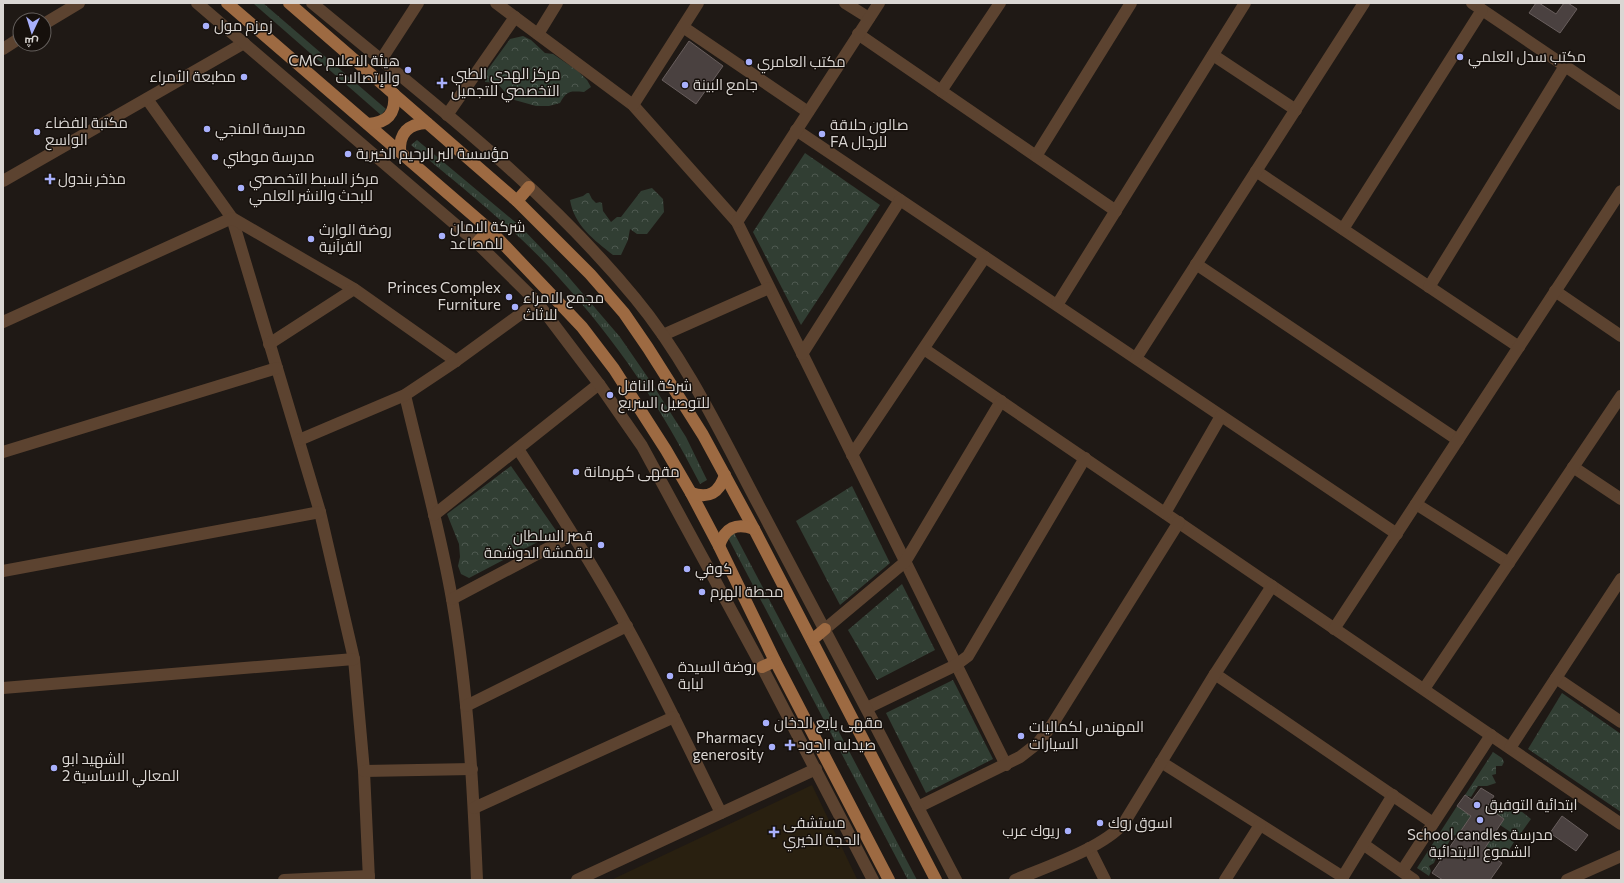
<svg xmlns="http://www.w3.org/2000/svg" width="1624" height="883" font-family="Commissioner,Cairo,sans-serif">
<defs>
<pattern id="grass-tufts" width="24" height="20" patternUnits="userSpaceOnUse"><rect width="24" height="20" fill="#313e33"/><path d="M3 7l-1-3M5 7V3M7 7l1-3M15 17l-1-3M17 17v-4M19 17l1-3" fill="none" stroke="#4e5950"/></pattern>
<pattern id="forest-crowns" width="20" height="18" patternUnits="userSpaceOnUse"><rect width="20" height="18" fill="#313e33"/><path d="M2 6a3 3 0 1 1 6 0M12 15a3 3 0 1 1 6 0" fill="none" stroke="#4e5950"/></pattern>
</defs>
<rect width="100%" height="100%" fill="#1f1915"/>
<path fill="#292010" d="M812 785 857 879 854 880H611Z"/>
<g fill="url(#grass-tufts)">
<path d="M253 3H263L386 109 381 115Z"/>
<path d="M417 140 520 226 566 274 620 337 651 382 686 437 707 480 700 484C661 407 618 343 560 279 516 229 462 188 411 145Z"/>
<path d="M732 529 917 880H908L725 532Z"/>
<path d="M1492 800 1508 812 1513 805 1531 819 1518 837 1500 825 1504 819 1486 807Z"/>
<path d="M1474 826 1492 838 1497 831 1514 842 1504 858 1468 834Z"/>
</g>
<g fill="url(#forest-crowns)">
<path d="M523 36 531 40 545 53 553 54 578 71 587 80 591 87 584 92C570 91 567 90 560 103L549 106H536L511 99 497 83 485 82 486 72 510 39Z"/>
<path d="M805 153 880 205 801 325 753 232Z"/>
<path d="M652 188 663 199 664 212 647 234H637L630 229 628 240 621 255H613C594 240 574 225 570 200L583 196 587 193H589L592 199 596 203 600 202 602 203 603 211 611 222 617 217H621L641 191Z"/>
<path d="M511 466 557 532 469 578 461 574 458 566 460 557 459 544 447 514Z"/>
<path d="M852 486 890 563 840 605 796 521Z"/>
<path d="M902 584 935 650 877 680 848 630Z"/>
<path d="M953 680 993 759 926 793 886 713Z"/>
<path d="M1562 693 1621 734V812L1528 749Z"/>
<path d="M1493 752 1502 758 1504 762 1502 766H1496V774L1492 775 1496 783 1487 786H1478L1471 797 1465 795Z"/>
<path d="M1457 806 1471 816 1458 835 1449 836 1450 840 1447 846 1440 847 1443 854 1436 858 1434 863 1429 866 1431 871 1429 876 1417 868Z"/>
</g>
<g fill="#4a4140" stroke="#685e5d">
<path d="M1536 3H1539L1556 14 1564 3H1568L1577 9 1560 33 1529 13Z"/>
<path d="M689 41 723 66 696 104 662 80Z"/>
<path d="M1481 788 1494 796 1487 807 1504 819 1483 851 1502 863 1490 880H1443L1432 873 1471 816 1457 806 1465 795 1472 800Z"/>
<path d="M1562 816 1588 835 1576 851 1550 833Z"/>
</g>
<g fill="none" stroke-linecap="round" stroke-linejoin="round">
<g stroke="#5c4330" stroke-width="12">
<path d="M496 3 633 105 737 222 1006 765"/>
<path d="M845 3 869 18"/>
<path d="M1472 3 1621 104"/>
<path d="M44 24 79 3"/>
<path d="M683 27 808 112"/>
<path d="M538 34 557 3"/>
<path d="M858 34 1116 211"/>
<path d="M3 49 20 38"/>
<path d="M1213 55 1296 110"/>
<path d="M381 60 418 3"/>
<path d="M941 91 1000 3"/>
<path d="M147 99 232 218 320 512 354 659 364 771 369 880"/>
<path d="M633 105 698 3"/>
<path d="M447 115 515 17"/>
<path d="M796 130 1397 534"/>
<path d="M1036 156 1131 3"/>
<path d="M1256 171 1519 347"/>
<path d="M3 181 244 43"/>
<path d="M737 222 879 3"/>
<path d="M1343 229 1482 10"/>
<path d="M1196 264 1458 440"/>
<path d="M1429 287 1565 66"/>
<path d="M1555 291 1621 336"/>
<path d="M1057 305 1245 3"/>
<path d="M3 322 232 218 354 289 456 361"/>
<path d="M663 335 769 288"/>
<path d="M269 344 354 289"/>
<path d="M924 349 1621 824"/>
<path d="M802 354 900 200"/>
<path d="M1136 358 1364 3"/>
<path d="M405 395C421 463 440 530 452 599 468 692 473 786 477 880"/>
<path d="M299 440 405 395 456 361 537 302"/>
<path d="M518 449C556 507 594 566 627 627 661 688 690 751 721 813"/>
<path d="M3 452 277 368"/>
<path d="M852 455 985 257"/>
<path d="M1573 467 1621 499"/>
<path d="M1416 504 1509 563"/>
<path d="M1165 513 1221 416"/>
<path d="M434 515 599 384"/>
<path d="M3 571 320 512"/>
<path d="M452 599 573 535"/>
<path d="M825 629 905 562 1001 401"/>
<path d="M1334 629 1621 191"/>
<path d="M1215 674 1433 823"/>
<path d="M1556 678 1621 722"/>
<path d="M3 688 354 659"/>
<path d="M1424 689 1621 396"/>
<path d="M466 706 627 626"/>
<path d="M867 708 956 665 968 656 1085 458"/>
<path d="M1510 748 1621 579"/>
<path d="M1161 762 1343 877"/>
<path d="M364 771 472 769"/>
<path d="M918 807 1020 757 1038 743 1052 725 1179 522"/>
<path d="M474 808 674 717"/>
<path d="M1363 844 1414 880"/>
<path d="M1089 848 1105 880"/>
<path d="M1402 871 1491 735"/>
<path d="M284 880 369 876"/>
<path d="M577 880 816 769"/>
<path d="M1015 880C1046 867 1103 848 1124 823L1215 674 1272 586"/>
<path d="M1225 880 1260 825"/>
<path d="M1341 880 1393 795"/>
<path d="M1567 880 1621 856"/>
</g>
<g stroke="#5c4330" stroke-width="12">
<path d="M197 3 477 243 537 302 599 384 642 446 762 667 873 880"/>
<path d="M312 3C424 96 542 185 635 298 689 363 725 443 765 517 829 637 893 759 956 880"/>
</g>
<g stroke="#9d6a42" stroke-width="12">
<path d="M227 3 489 229 582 327 614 369 666 450 691 493 719 546 775 661 889 880"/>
<path d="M289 3 517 201 590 274 624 313 648 348 703 435 754 529 936 880"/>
<path d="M368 124C387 123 396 114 394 94"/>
<path d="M400 152C399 133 408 124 427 123"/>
<path d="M517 201 529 187"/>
<path d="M477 243 489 229"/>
<path d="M691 493C709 499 719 493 725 475"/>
<path d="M719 546C725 528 736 522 754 529"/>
<path d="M812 640 825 629"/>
<path d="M762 667 775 661"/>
</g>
</g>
<g fill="#a8b0fc" stroke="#16100c" stroke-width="1.5">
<circle cx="206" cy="26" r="4"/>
<circle cx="1460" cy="57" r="4"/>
<circle cx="749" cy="62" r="4"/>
<circle cx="408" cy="70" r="4"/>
<circle cx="244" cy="77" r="4"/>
<path d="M440 77h4v4h4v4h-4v4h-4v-4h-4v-4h4z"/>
<circle cx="685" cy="85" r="4"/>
<circle cx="207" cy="129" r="4"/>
<circle cx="37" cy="132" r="4"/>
<circle cx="822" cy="134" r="4"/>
<circle cx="348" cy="154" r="4"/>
<circle cx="215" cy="157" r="4"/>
<path d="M48 173h4v4h4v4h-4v4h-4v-4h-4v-4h4z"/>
<circle cx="241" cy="188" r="4"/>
<circle cx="442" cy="236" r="4"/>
<circle cx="311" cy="239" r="4"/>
<circle cx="509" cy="297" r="4"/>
<circle cx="515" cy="307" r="4"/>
<circle cx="610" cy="395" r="4"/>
<circle cx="576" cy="472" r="4"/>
<circle cx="601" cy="545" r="4"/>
<circle cx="687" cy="569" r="4"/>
<circle cx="702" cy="592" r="4"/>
<circle cx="670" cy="676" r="4"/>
<circle cx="766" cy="723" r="4"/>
<circle cx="1021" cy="736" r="4"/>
<path d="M788 739h4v4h4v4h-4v4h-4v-4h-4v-4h4z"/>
<circle cx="772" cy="747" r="4"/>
<circle cx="54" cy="768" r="4"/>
<circle cx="1477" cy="805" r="4"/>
<circle cx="1480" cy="820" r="4"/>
<circle cx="1100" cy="823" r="4"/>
<circle cx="1068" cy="831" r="4"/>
<path d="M772 826h4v4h4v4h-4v4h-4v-4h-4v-4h4z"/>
</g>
<g text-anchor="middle" stroke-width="3" stroke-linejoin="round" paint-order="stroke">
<g font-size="15" fill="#dad6d3" stroke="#16100c" text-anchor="start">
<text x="214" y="31">زمزم مول</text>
<text x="1468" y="62">مكتب سدل العلمي</text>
<text x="400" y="66" text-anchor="end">CMC هيئة الاعلام<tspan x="400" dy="17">والإتصالات</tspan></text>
<text x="757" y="67">مكتب العامري</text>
<text x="451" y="79">مركز الهدى الطبي<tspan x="451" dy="17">التخصصي للتجميل</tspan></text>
<text x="236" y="82" text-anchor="end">مطبعة الأمراء</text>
<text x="693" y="90">جامع البينة</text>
<text x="45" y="128">مكتبة الفضاء<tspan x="45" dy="17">الواسع</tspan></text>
<text x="830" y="130">صالون حلاقة<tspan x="830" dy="17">FA للرجال</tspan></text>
<text x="215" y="134">مدرسة المنجي</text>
<text x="356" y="159">مؤسسة البر الرحيم الخيرية</text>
<text x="223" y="162">مدرسة موطني</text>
<text x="58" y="184">مذخر بندول</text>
<text x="249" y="184">مركز السبط التخصصي<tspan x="249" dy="17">للبحث والنشر العلمي</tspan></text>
<text x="450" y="232">شركة الامان<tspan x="450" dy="17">للمصاعد</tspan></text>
<text x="319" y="235">روضة الوارث<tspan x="319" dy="17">القرآنية</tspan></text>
<text x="501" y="293" text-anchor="end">Princes Complex<tspan x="501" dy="17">Furniture</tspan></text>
<text x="523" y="303">مجمع الامراء<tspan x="523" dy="17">للاثاث</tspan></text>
<text x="618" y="391">شركة الناقل<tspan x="618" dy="17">للتوصيل السريع</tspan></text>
<text x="584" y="477">مقهى كهرمانة</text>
<text x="593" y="541" text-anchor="end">قصر السلطان<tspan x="593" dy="17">لاقمشة الدوشمة</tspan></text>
<text x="695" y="574">كوفي</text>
<text x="710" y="597">محطة الهرم</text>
<text x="678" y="672">روضة السيدة<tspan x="678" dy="17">لبابة</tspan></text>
<text x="774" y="728">مقهى بايع الدخان</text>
<text x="1029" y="732">المهندس لكماليات<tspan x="1029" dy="17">السيارات</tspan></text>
<text x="764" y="743" text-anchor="end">Pharmacy<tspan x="764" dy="17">generosity</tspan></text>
<text x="798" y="750">صيدليه الجود</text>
<text x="62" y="764">الشهيد ابو<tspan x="62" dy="17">المعالي الاساسية 2</tspan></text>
<text x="1485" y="810">ابتدائية التوفيق</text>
<text x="783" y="828">مستشفى<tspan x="783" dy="17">الحجة الخيري</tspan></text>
<text x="1108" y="828">اسوق روك</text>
<text x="1060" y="836" text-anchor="end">ريوك عرب</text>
<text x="1480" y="840" text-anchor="middle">School candles مدرسة<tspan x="1480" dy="17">الشموع الابتدائية</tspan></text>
</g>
</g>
<rect width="1624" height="883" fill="none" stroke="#dad6d3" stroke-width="8"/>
<g transform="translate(32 32) rotate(184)"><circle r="19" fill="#16100c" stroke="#645f5c"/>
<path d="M0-3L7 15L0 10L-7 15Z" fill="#a8b0fc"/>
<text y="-6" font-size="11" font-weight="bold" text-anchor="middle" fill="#dad6d3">ش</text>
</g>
</svg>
